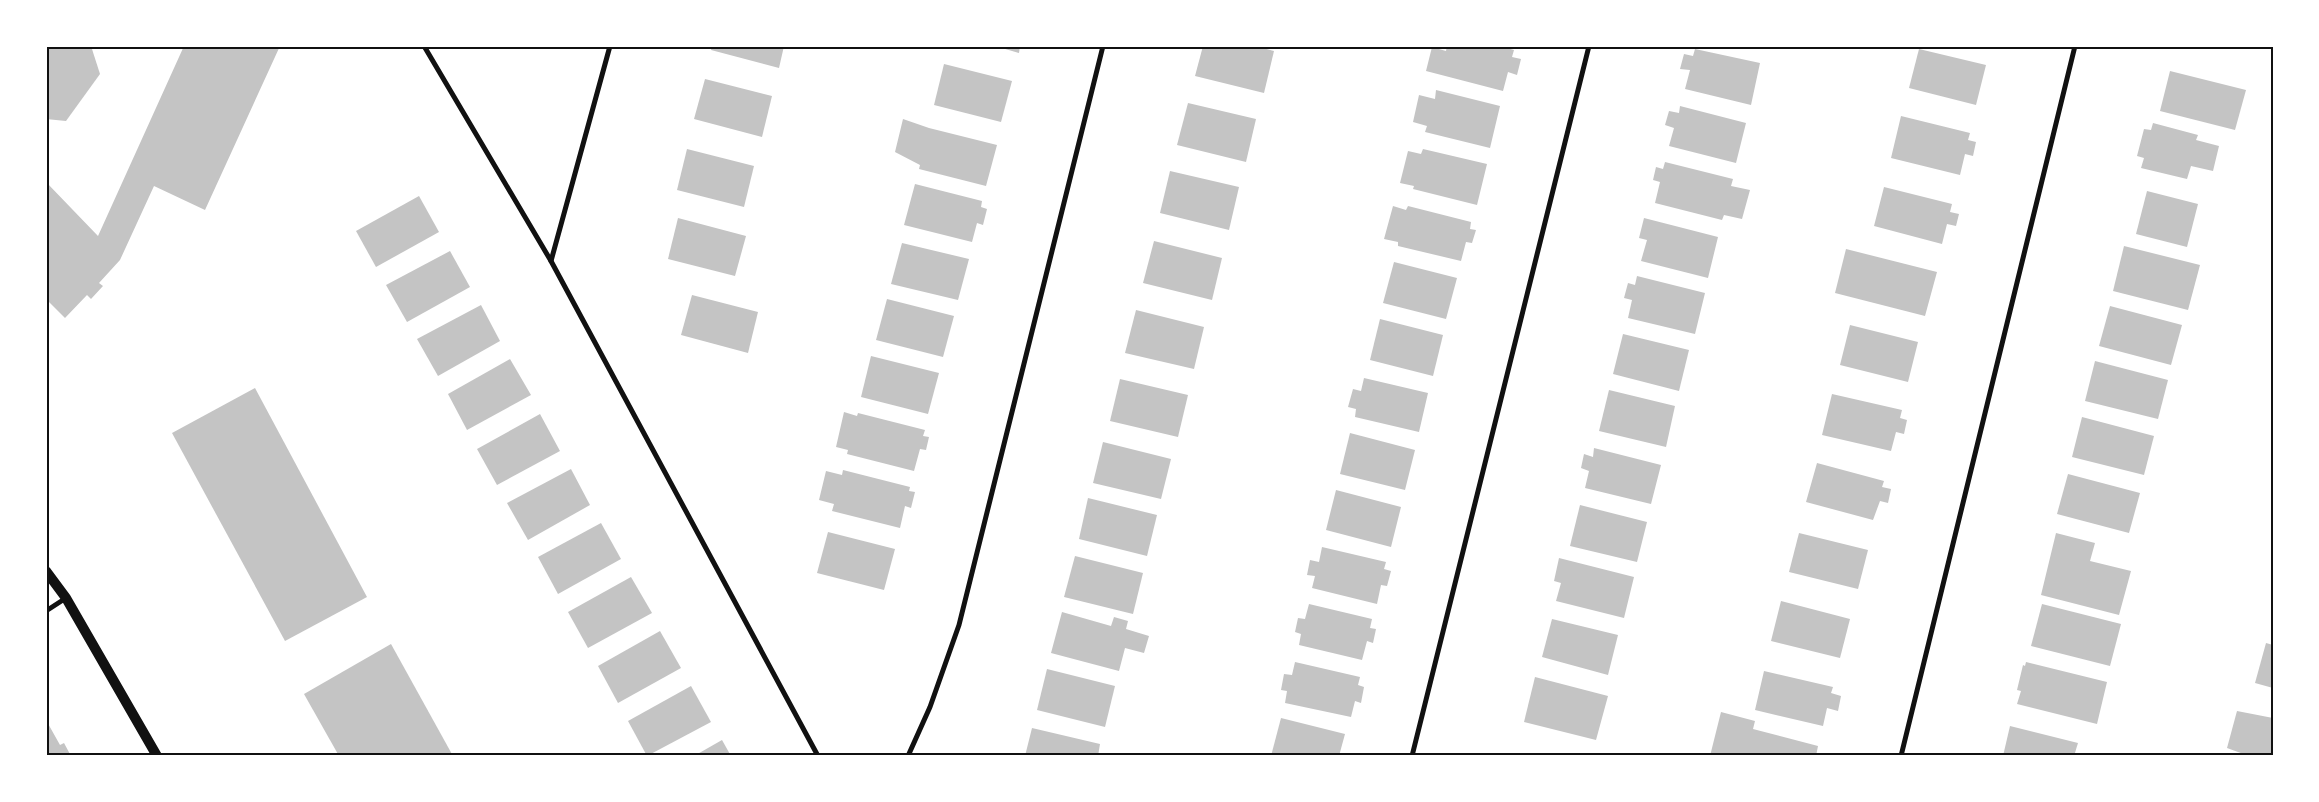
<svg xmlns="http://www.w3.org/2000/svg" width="2319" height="802" font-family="'DM Sans',sans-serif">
<rect width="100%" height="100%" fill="#fff"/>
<g fill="#c4c4c4">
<path d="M46 46H91L100 74 66 121 46 119Z"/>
<path d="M184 46H280L205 210 154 186 120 260 99 283 103 286 91 299 87 295 65 318 46 299V182L98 236Z"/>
<path d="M712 46H784L779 68 711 50Z"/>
<path d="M995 46H1020L1019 53Z"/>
<path d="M1203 46H1256L1274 51 1264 93 1195 76Z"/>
<path d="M1447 46H1500L1514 50 1512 57 1521 59 1517 75 1508 72 1503 91 1426 71 1432 47 1446 51Z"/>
<path d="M1695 49 1760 63 1751 105 1685 89 1690 70 1680 69 1684 54 1693 56Z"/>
<path d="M1919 49 1986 65 1976 105 1909 88Z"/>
<path d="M944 64 1012 81 1001 122 934 105Z"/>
<path d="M2170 71 2246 90 2235 130 2160 111Z"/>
<path d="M705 79 772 96 762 137 694 119Z"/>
<path d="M1436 90 1500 106 1490 148 1425 132 1427 126 1413 122 1419 95 1435 99Z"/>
<path d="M1188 103 1256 119 1246 162 1177 145Z"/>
<path d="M1680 106 1746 123 1736 163 1669 146 1674 128 1665 125 1669 111 1679 113Z"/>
<path d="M1901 116 1970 133 1968 140 1976 142 1973 156 1965 154 1960 175 1891 158Z"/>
<path d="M903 119 929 128 997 145 986 186 919 169 920 165 895 152Z"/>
<path d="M2153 123 2198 135 2196 140 2219 146 2213 171 2191 166 2187 179 2141 168 2144 158 2137 156 2144 129 2151 130Z"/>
<path d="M687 149 754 166 744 207 677 190Z"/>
<path d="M1423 149 1487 164 1477 205 1413 189 1414 186 1400 183 1408 151 1421 154Z"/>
<path d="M1665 162 1733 179 1731 186 1750 190 1742 219 1724 215 1722 220 1655 203 1660 182 1653 180 1656 167 1663 169Z"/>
<path d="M1170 171 1239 187 1229 230 1160 213Z"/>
<path d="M915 184 982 201 981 207 987 209 983 225 977 223 972 242 904 225Z"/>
<path d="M1884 187 1952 204 1950 212 1959 214 1956 226 1947 224 1942 244 1874 226Z"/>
<path d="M2147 191 2198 204 2187 247 2136 234Z"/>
<path d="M419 196 439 232 376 267 356 231Z"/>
<path d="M1393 206 1406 210 1408 206 1471 222 1470 229 1476 230 1472 243 1466 242 1461 261 1398 246V242L1384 239Z"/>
<path d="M678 218 746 236 735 276 668 259Z"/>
<path d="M1644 218 1718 237 1708 278 1641 261 1647 240 1639 238Z"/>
<path d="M1154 241 1222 258 1212 300 1143 283Z"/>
<path d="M902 243 969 259 958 300 891 284Z"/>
<path d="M2124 246 2200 265 2188 310 2113 291Z"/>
<path d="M1846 249 1937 272 1925 316 1835 293Z"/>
<path d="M450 251 470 287 407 322 386 285Z"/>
<path d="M1394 262 1457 278 1446 319 1383 303Z"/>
<path d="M1637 276 1705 293 1695 334 1628 318 1632 300 1624 298 1628 283 1635 285Z"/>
<path d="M692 295 758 312 748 353 681 335Z"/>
<path d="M887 299 954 316 943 357 876 340Z"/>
<path d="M481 305 500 341 438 376 417 339Z"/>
<path d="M2110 306 2182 325 2171 365 2099 346Z"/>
<path d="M1136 310 1204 327 1194 369 1125 353Z"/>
<path d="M1380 319 1443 335 1433 376 1370 360Z"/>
<path d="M1850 325 1918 342 1908 382 1840 365Z"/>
<path d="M1623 334 1689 350 1679 391 1613 374Z"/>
<path d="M871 356 939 373 928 414 861 397Z"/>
<path d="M510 359 531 395 467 430 448 394Z"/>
<path d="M2095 361 2168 380 2158 419 2085 401Z"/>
<path d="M1364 378 1428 393 1419 432 1355 417 1356 409 1348 407 1353 389 1361 391Z"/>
<path d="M1120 379 1188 395 1178 437 1110 421Z"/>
<path d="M255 388 367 597 285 641 172 433Z"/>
<path d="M1609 390 1675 406 1666 447 1599 431Z"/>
<path d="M1832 394 1902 410 1900 418 1907 420 1904 434 1896 432 1891 451 1822 435Z"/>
<path d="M844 412 857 416 858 413 925 430 923 436 929 437 926 450 920 449 914 471 847 454 848 450 836 447Z"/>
<path d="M540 414 560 451 497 485 477 449Z"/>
<path d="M2082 417 2154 436 2144 475 2072 457Z"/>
<path d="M1350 433 1415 450 1405 490 1340 474Z"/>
<path d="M1103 442 1171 459 1161 499 1093 483Z"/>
<path d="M1594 448 1661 465 1651 504 1585 488 1589 471 1581 468 1584 454 1593 457Z"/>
<path d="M1817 463 1884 481 1882 487 1891 489 1888 503 1880 501 1873 520 1806 502Z"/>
<path d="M571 469 590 505 528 540 507 503Z"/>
<path d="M843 470 910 487 909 491 915 492 911 508 905 506 900 528 832 511 834 504 819 500 826 471 842 475Z"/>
<path d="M2068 474 2140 493 2129 533 2057 514Z"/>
<path d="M1336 490 1401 507 1391 547 1326 530Z"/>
<path d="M1088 498 1157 515 1147 556 1079 539Z"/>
<path d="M1580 505 1647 522 1637 562 1570 546Z"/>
<path d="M601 523 621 559 558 594 538 557Z"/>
<path d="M828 532 895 549 884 590 817 573Z"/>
<path d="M1799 533 1868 550 1858 589 1789 572Z"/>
<path d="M2056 533 2095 543 2090 561 2131 571 2119 615 2041 595Z"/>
<path d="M1322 547 1386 562 1384 569 1391 571 1387 586 1381 585 1377 604 1312 588 1315 576 1307 575 1310 560 1319 562Z"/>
<path d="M1075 556 1143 573 1133 614 1064 597Z"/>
<path d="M1559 558 1634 577 1624 618 1556 601 1561 583 1554 581Z"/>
<path d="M631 577 652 613 588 648 568 612Z"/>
<path d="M1781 601 1850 619 1840 658 1771 641Z"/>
<path d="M1309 604 1372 619 1370 628 1376 629 1373 643 1367 641 1362 660 1299 645 1301 634 1295 632 1298 618 1305 619Z"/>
<path d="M2042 604 2121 624 2110 666 2031 646Z"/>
<path d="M1062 612 1111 626 1114 617 1128 621 1126 629 1149 636 1144 653 1125 648 1119 671 1051 653Z"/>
<path d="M1552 619 1618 635 1608 675 1542 657Z"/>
<path d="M660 631 681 668 618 703 598 666Z"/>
<path d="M2266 643 2273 645V688L2255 683Z"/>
<path d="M391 644 453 756H339L304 694Z"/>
<path d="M1295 662 1360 677 1358 685 1364 687 1361 703 1355 701 1351 717 1285 703 1287 691 1281 690 1284 674 1292 675Z"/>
<path d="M2026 662 2107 682 2097 724 2017 704 2021 691 2017 690 2023 665 2025 666Z"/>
<path d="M1047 669 1115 686 1105 727 1037 710Z"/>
<path d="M1764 671 1833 687 1831 693 1841 696 1838 711 1827 708 1823 726 1755 710Z"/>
<path d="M1535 677 1608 696 1596 740 1524 722Z"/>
<path d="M691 686 711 722 647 756 628 721Z"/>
<path d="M2237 711 2273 718V756H2249L2227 748Z"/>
<path d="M1721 712 1755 721 1753 729 1818 746 1816 756H1710Z"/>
<path d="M1281 718 1345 734 1339 756H1271Z"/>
<path d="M46 720 60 745 64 743 71 756H46Z"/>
<path d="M2010 726 2078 743 2074 756H2003Z"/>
<path d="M1032 728 1100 744 1098 756H1025Z"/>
<path d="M722 740 731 756H694Z"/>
</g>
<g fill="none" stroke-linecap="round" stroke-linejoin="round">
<g stroke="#111" stroke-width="5">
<path d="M424 46 551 261 818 756"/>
<path d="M551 261 610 46"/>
<path d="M46 611 66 598"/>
<path d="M908 756 930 707 959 625 1103 46"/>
<path d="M1412 756 1589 46"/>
<path d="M1901 756 2075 46"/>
</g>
<path stroke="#111" stroke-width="10" d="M46 571 66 598 157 756"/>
</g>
<rect width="2319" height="802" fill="none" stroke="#ffffff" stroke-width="95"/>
<rect x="48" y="48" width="2224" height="706" fill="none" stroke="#111" stroke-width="2"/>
</svg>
